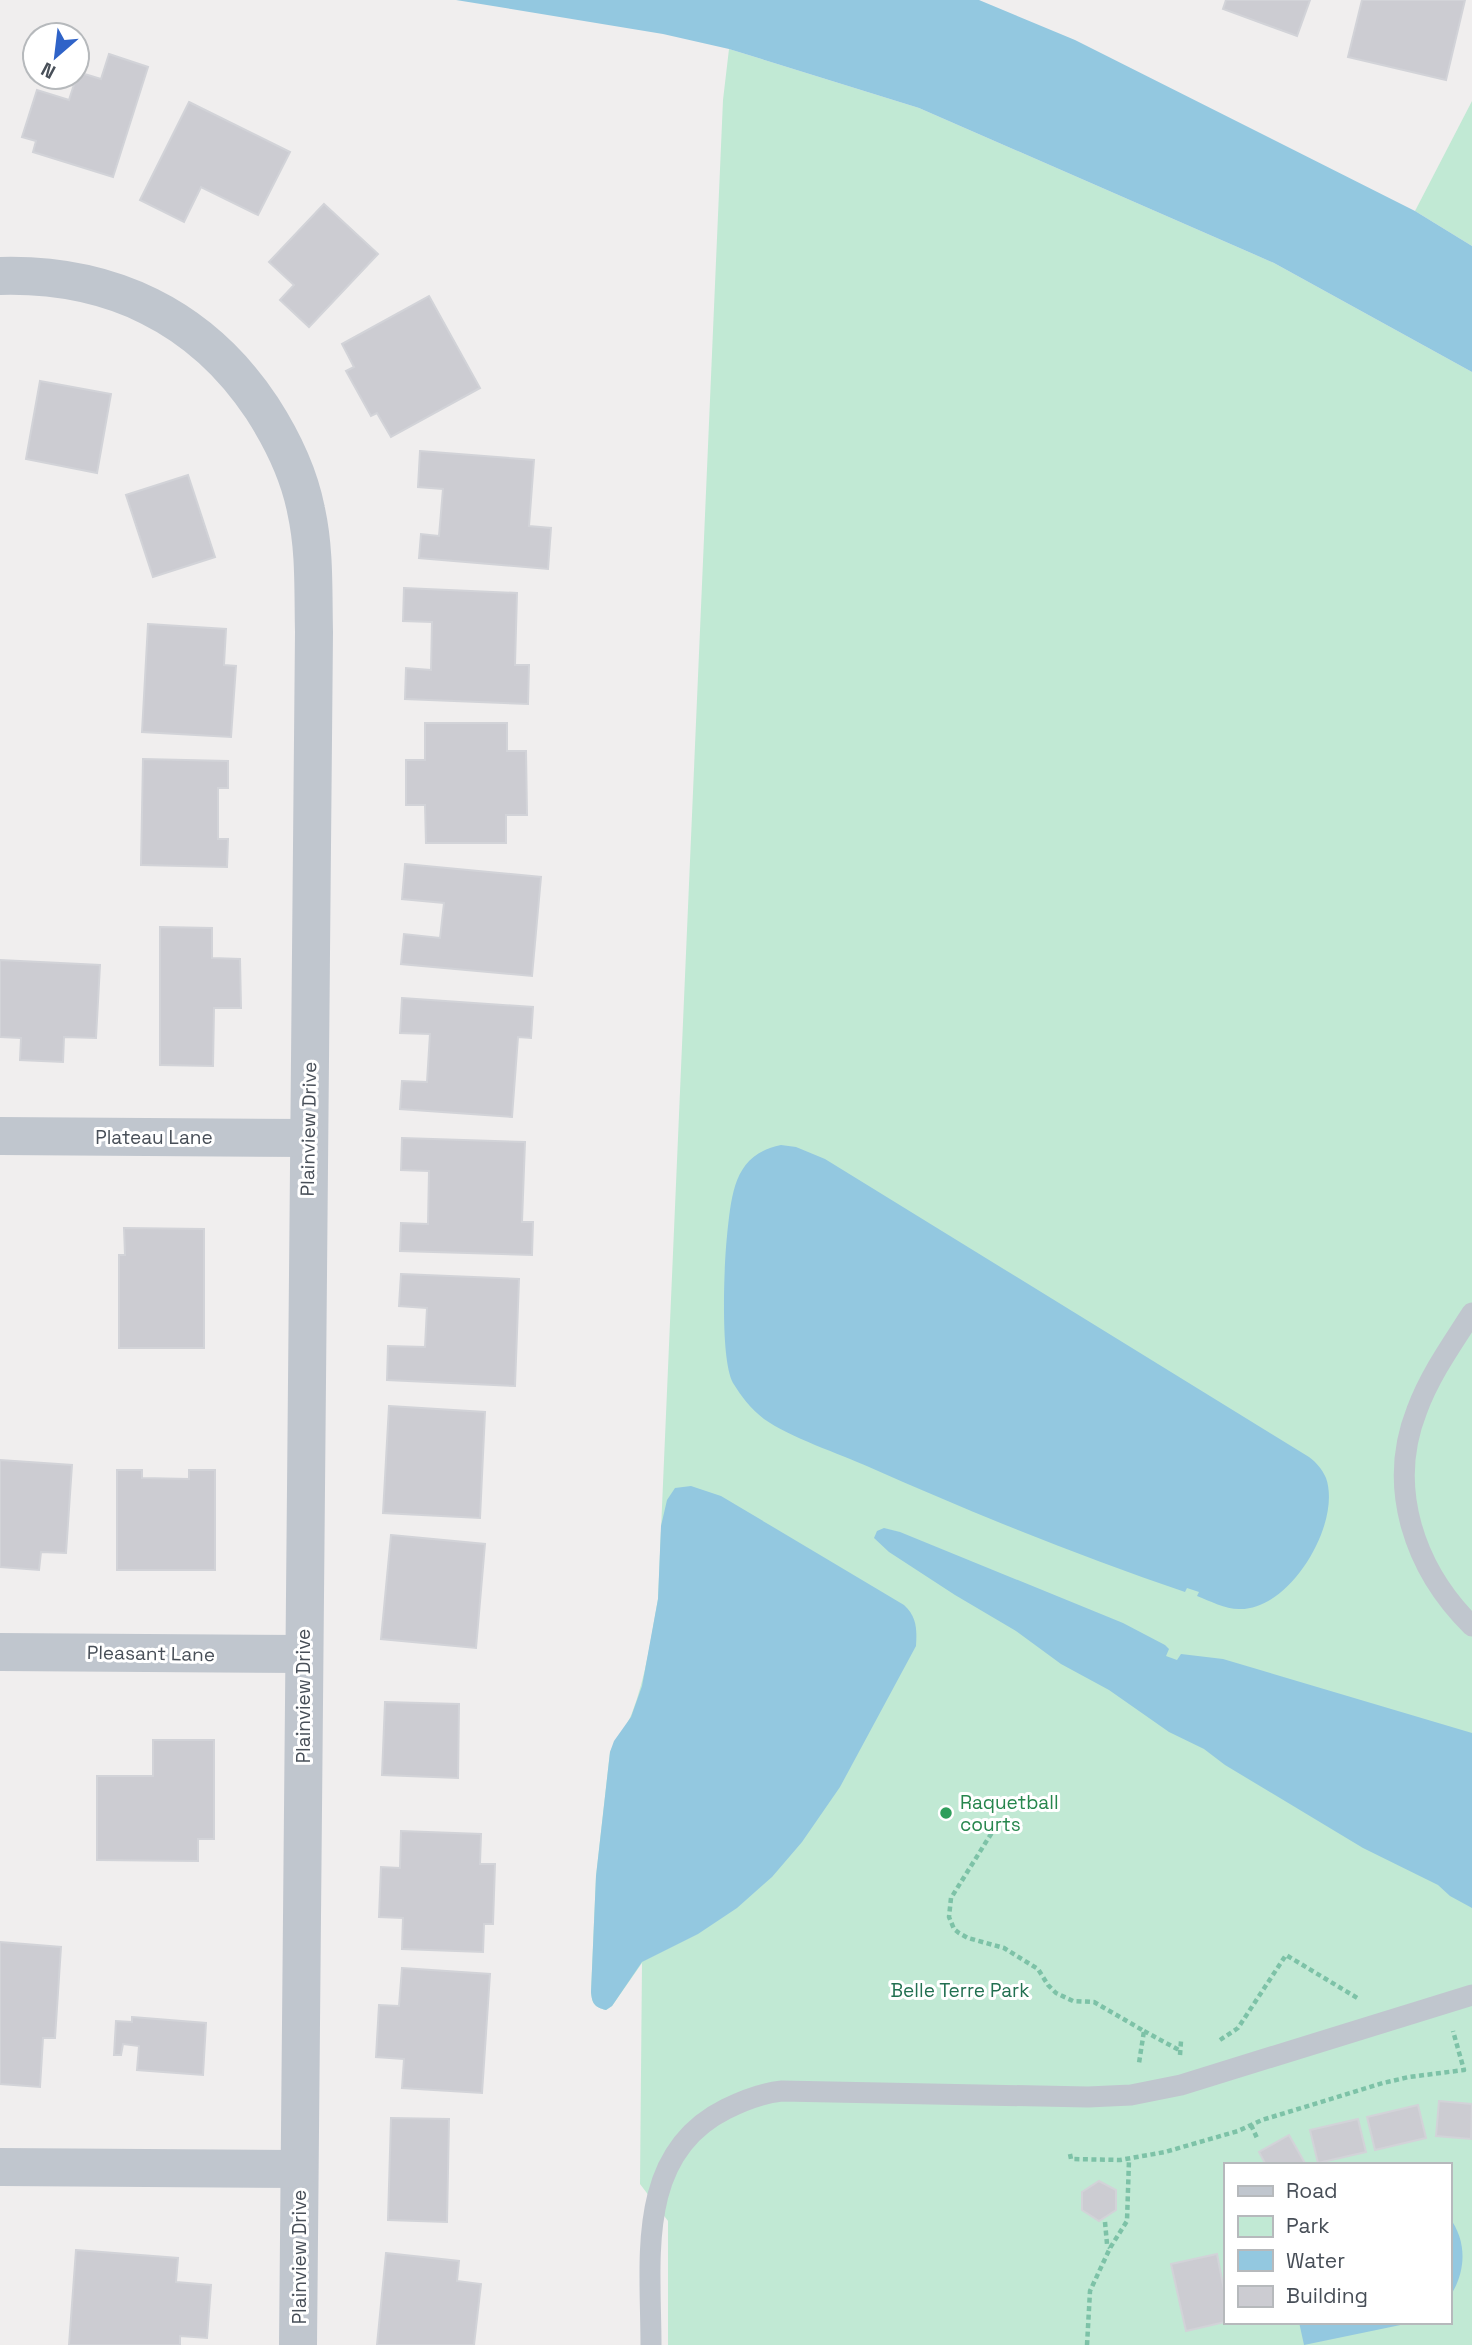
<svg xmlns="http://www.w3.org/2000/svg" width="1472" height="2345" font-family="'Space Grotesk',sans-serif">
<rect width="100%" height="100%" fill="#f0eeee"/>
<g fill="#c1e9d4" fill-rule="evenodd">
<path d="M729 49 919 108 1274 263 1472 372V2345H668V2221L640 2184 642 1963 612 2006 606 2010C594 2007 592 2003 591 1992L596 1876 610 1752C616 1738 627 1727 632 1713 646 1677 651 1637 658 1599L723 100ZM1225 2165H1449V2322H1225Z"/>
<path d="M1472 101V246L1415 211Z"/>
</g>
<g fill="#93c8e0">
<path d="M456 0H979L1075 40 1415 211 1472 246V372L1274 263 919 108 729 49 663 34Z"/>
<path d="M781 1145 796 1147 825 1159 1309 1457C1317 1463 1322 1469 1326 1478 1342 1523 1290 1611 1239 1609 1225 1609 1210 1601 1197 1596L1199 1592 1187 1588 1185 1592C1078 1556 973 1513 869 1467 840 1454 789 1437 764 1419 751 1409 741 1396 733 1383 720 1359 724 1265 727 1236 732 1194 733 1155 781 1145Z"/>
<path d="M691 1486 721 1496 904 1605C917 1617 917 1629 916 1646L840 1787 802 1842 772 1877 737 1908 698 1934 642 1962 612 2006 606 2010C594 2007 592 2003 591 1992L596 1876 610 1752 614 1741 631 1717 642 1686 658 1599 661 1526 667 1500 675 1488Z"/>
<path d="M884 1528 900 1532 1123 1623 1165 1645 1169 1649 1166 1656 1177 1660 1181 1654 1223 1659 1472 1733V1908L1450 1896 1438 1885 1363 1848 1225 1765 1204 1749 1169 1732 1109 1690 1061 1664 1016 1631 955 1595 889 1552 874 1538 877 1531Z"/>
<path d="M1449 2217C1468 2242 1466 2273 1449 2298Z"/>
<path d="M1299 2322H1415L1304 2345Z"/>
</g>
<g fill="#ccccd2" stroke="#d2d3d8" stroke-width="2">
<path d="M1226 0H1310L1297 36 1223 9Z"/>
<path d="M1362 0H1465L1446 80 1348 57Z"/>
<path d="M109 54 148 67 113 177 33 152 36 141 22 137 37 90 69 100 78 72 101 79Z"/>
<path d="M189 102 290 152 258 215 201 187 184 222 140 200Z"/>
<path d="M324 204 378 254 309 327 280 300 294 285 269 262Z"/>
<path d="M429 296 480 388 391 437 377 413 371 416 346 371 354 367 342 344Z"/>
<path d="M40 381 111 394 97 473 26 459Z"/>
<path d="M420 451 534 460 529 526 551 528 548 569 419 558 421 534 439 536 443 489 418 487Z"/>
<path d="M188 475 215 557 153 577 126 495Z"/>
<path d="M404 588 517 593 515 665H529L528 704 405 699 406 668 431 670 432 622 403 621Z"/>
<path d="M148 624 226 629 224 665 236 666 231 737 142 732Z"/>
<path d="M425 723H507V751H526L527 815H506V843H426L425 805H406V760H425Z"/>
<path d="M143 759 228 761V788H218V839H228L227 867 141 865Z"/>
<path d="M405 864 541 877 532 976 401 964 404 934 440 938 444 903 402 899Z"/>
<path d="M160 927 212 928V958L240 959 241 1008H214L213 1066 160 1065Z"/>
<path d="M0 960 100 965 96 1038 64 1037 63 1062 20 1060 21 1038 0 1037Z"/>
<path d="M402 998 533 1007 531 1038 518 1037 512 1117 400 1109 402 1081 427 1082 430 1034 400 1033Z"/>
<path d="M402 1138 525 1142 522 1222H533L532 1255 400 1251 401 1223 428 1224 429 1171 401 1170Z"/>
<path d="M124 1228 204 1229V1348H119V1255H125Z"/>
<path d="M401 1274 519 1279 515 1386 387 1380 388 1346 425 1347 427 1308 399 1306Z"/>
<path d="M389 1406 485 1412 480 1518 383 1513Z"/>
<path d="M0 1460 72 1465 66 1553 41 1552 39 1570 0 1567Z"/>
<path d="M117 1470H142V1478L189 1479V1470H215V1570H117Z"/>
<path d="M391 1535 485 1544 476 1648 381 1639Z"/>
<path d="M385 1702 459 1704 458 1778 382 1775Z"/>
<path d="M153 1740H214V1839H198V1861L97 1860V1776H153Z"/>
<path d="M401 1831 481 1834 480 1864H495L493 1924H484L483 1952 402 1949 403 1918 379 1917 381 1867 400 1868Z"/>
<path d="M0 1942 61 1947 55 2038H43L40 2087 0 2084Z"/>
<path d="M402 1968 490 1974 482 2093 402 2088 404 2059 376 2057 379 2005 399 2006Z"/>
<path d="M132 2017 206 2023 203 2075 137 2070 139 2046 123 2044 121 2055H114L116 2021 132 2022Z"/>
<path d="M1439 2101 1472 2104 1471 2139 1436 2136Z"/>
<path d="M1418 2105 1426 2138 1375 2150 1367 2117Z"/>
<path d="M391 2118 449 2119 447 2222 388 2220Z"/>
<path d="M1358 2119 1366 2152 1318 2163 1310 2130Z"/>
<path d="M1289 2135 1306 2165H1266L1259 2152Z"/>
<path d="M1099 2181 1116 2190V2210L1099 2221 1082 2210V2192Z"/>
<path d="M76 2250 178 2258 176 2282 211 2285 207 2338 180 2336V2345H69Z"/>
<path d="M386 2253 459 2261 457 2281 481 2284 474 2345H377Z"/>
<path d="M1217 2254 1225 2295V2322L1186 2331 1171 2264Z"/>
</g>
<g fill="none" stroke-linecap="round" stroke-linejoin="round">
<g stroke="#7dc2a7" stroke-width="4.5" stroke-dasharray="5 3.5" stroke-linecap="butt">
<path d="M996 1826 951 1898 949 1917 954 1929 959 1933 968 1938 1004 1948 1038 1969 1048 1985 1056 1993 1073 2001 1094 2002 1144 2031 1139 2063"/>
<path d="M1144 2031 1179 2050"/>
<path d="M1220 2040 1238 2028 1286 1955 1359 1999"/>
<path d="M1180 2055 1181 2041"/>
<path d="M1251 2125 1257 2138"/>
<path d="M1070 2154 1071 2159 1120 2160 1165 2152 1238 2131 1262 2120 1383 2083 1409 2077 1464 2070 1453 2031"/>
<path d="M1105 2222 1107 2244 1110 2248"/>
<path d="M1087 2345 1090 2291 1110 2248 1127 2221 1129 2160"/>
</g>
<g stroke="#c0c6ce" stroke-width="21">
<path d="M1472 1313C1452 1344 1430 1375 1417 1410 1386 1488 1415 1570 1472 1626"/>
<path d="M651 2345C651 2260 635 2154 726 2109 744 2100 762 2093 782 2091L1088 2097 1131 2095 1181 2085 1472 1995"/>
</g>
<g stroke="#c0c6ce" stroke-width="38">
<path d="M0 276C110 273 201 316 262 408 282 439 299 474 306 510 315 550 313 591 314 632L298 2345"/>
<path d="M0 1136 308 1138"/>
<path d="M0 1652 303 1654"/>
<path d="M0 2167 299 2169"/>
</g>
</g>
<circle fill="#2e9e5b" stroke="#fff" stroke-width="2.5" cx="946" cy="1813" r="7"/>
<g text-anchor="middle" stroke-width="6" stroke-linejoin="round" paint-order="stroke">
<g font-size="19" fill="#484f58" stroke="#fff">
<text transform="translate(308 1129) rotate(-89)" y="7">Plainview Drive</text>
<text x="154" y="1144">Plateau Lane</text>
<text transform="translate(151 1653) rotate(1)" y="7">Pleasant Lane</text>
<text transform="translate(303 1696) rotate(-90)" y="7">Plainview Drive</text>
<text transform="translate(299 2257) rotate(-90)" y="7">Plainview Drive</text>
</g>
<g font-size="19" fill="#27864d" stroke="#fff" text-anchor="start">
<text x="960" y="1809">Raquetball<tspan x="960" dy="22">courts</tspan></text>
</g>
<g font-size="19" fill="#227051" stroke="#fff">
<text x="960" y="1997">Belle Terre Park</text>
</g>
</g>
<rect x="1224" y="2163" width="228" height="161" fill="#ffffff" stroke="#b6b9bc" stroke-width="2"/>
<rect x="1238" y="2186" width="35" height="10" fill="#c0c6ce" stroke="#b6b9bc" stroke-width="2"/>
<text x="1286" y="2198" font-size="21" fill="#484f58">Road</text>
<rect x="1238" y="2216" width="35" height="21" fill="#c1e9d4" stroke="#b6b9bc" stroke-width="2"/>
<text x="1286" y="2233" font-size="21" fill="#484f58">Park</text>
<rect x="1238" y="2250" width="35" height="21" fill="#93c8e0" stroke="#b6b9bc" stroke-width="2"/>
<text x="1286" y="2268" font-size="21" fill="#484f58">Water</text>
<rect x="1238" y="2286" width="35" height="21" fill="#ccccd2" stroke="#b6b9bc" stroke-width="2"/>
<text x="1286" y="2303" font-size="21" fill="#484f58">Building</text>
<g transform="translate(56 56) rotate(208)"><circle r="33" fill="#ffffff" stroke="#b6b9bc" stroke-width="2"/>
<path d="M0-5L12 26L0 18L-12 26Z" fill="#2f63c8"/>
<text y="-10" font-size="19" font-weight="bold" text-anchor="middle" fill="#484f58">N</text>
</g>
</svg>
